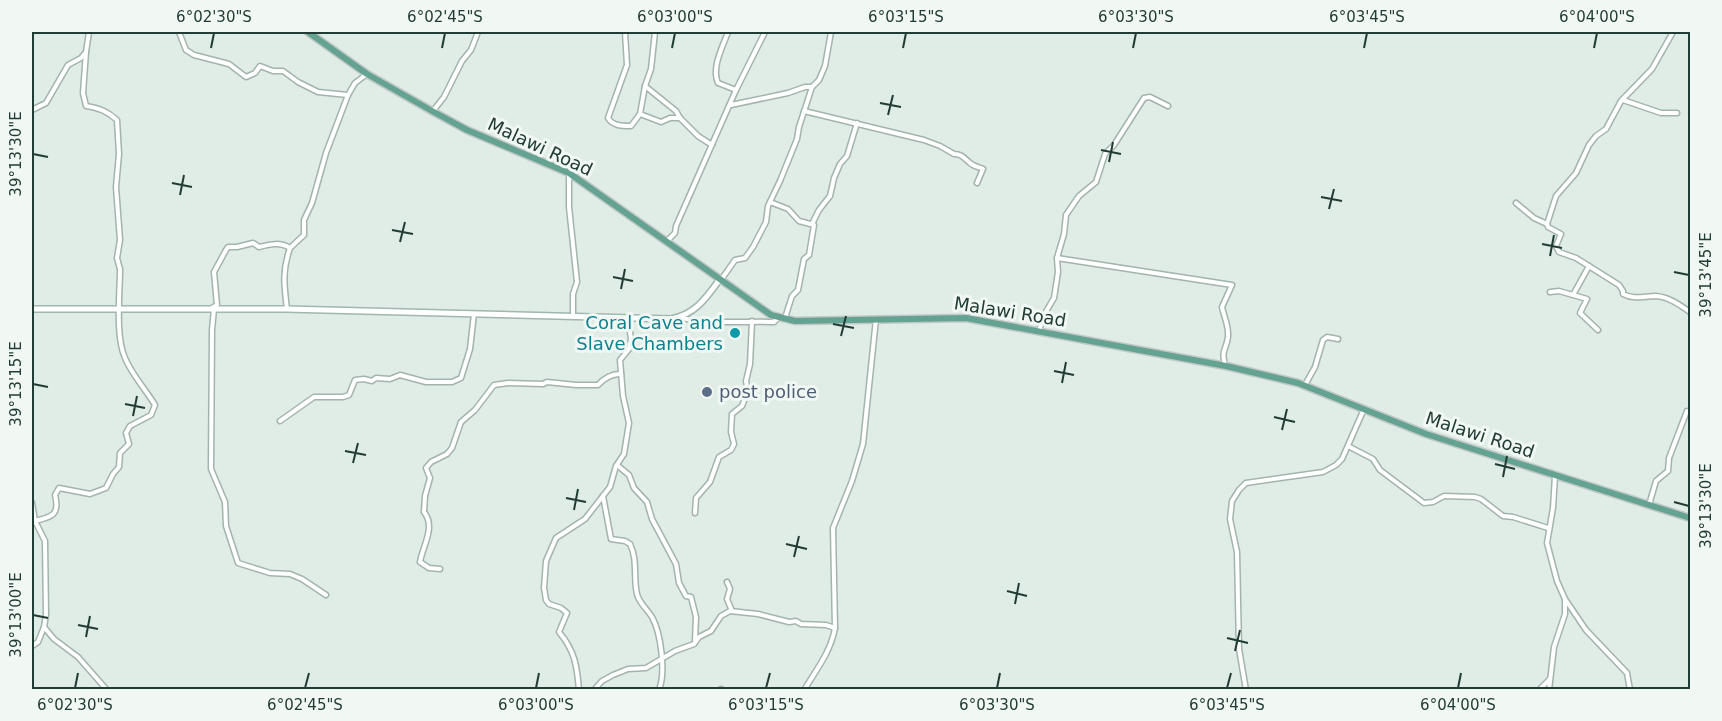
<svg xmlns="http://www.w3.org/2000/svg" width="1722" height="721" font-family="'DejaVu Sans',sans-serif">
<rect width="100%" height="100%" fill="#e0ece6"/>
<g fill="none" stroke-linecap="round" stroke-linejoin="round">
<g stroke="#a3b4ad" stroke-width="7">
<g id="street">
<path d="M179 32 186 50 194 55 229 64 246 77 255 73 260 66 273 71H283L298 82 318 92 348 95"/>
<path d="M625 32 627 65 608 118C613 126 622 126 631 126L640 114 645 86 651 69 655 32"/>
<path d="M728 32C723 46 711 68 718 83L736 90"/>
<path d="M645 86 676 111 680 118 698 136 712 145"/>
<path d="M1623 100 1661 113H1677"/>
<path d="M731 105 788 93 805 87H812"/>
<path d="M32 110 46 103 68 65 81 58 86 52 89 32"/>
<path d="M433 111 444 97 462 61 471 50 478 32"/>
<path d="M804 111 924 140 940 146 954 154C962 154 964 158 970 163 973 166 979 167 983 169L977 183"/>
<path d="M640 114 661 122 670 118H680"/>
<path d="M569 174V207L577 282 573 294V315"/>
<path d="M770 202 788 209 799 221 814 225 809 255 804 259 798 290 792 296 785 318"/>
<path d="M1516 203 1534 218 1547 224 1548 227 1561 234 1556 246 1559 252 1576 258 1619 285 1623 291V294C1634 300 1644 296 1656 296 1669 297 1680 305 1690 312"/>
<path d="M812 224 819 210 830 196 834 178 840 164 847 156 857 123"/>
<path d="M1547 224 1556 196 1576 173 1589 145 1596 136 1606 129 1621 101 1652 69 1673 32"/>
<path d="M667 241 675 233 676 226 736 90 765 32"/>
<path d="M290 248 304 235V220L312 203 326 153 348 95 355 83 367 74"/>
<path d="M1057 258 1232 285 1222 307C1224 317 1229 326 1228 337 1226 351 1221 349 1225 365"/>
<path d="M721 280 735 260 745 258 753 247 766 222 768 206 780 181 797 139 799 127 812 87 819 80 825 66 831 32"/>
<path d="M1550 292 1559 291 1573 295 1589 266"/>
<path d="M1573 295 1587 299 1580 313 1598 330"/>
<path d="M212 308 217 305 214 272 226 250 228 247H237L253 243 259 247C271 244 280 242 290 248 282 271 284 285 287 309"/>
<path d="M214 309 212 330 211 469 225 502 226 526 238 563 270 573 290 574 302 579 326 595"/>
<path d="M681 317C696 325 748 321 769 322H774L778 318"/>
<path d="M1039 331 1044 315 1054 298 1058 272 1057 258 1064 234 1066 215 1079 196 1096 182 1105 154 1114 145 1144 98 1150 97 1168 106"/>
<path d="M1305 385 1315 367 1323 340 1327 337 1338 339"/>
<path d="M280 421 314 397H343L349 395 355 380 364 379 372 381 376 378 390 379 400 375 426 382H452L461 378 470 349 474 314"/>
<path d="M1348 446 1373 459 1380 470 1424 503 1433 502 1444 496 1475 497 1481 499 1503 516 1513 517 1548 528"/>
<path d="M617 465 629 475 634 488 647 502 652 519 676 564 679 583 686 596 691 597 696 617 695 640"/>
<path d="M1555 476 1553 508 1547 543 1557 581 1565 599 1586 630 1627 673 1630 690"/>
<path d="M603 496 611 539 625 541 630 544C638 560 633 577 637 594 639 603 647 609 652 617 661 633 666 672 659 690"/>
<path d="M32 503 35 521 45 541 46 615 44 627 54 639 78 657 107 690"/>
<path d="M1649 505 1656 481 1668 471 1669 458 1687 411"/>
<path d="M695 513 696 498 710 482 719 457 731 450 734 444 731 432 732 414 742 406 748 391 746 381 750 364 752 321"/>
<path d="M35 521C52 517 60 515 55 495L59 488 90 494 106 488 113 474 119 467 120 453 129 444 126 433 130 426 151 415 155 405C146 390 132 375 125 358 115 335 120 294 120 269L117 258 120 240 116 187 119 154 117 120C107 111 99 108 86 106L83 93 86 52"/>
<path d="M440 569 429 568 420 562C423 545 436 527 424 512L425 496 430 478 426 468 431 462 447 454 452 448 461 422 475 410 494 385 508 383 543 384 547 382 576 385H598C603 379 613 373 621 374"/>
<path d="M727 582 730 589 727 599 732 611"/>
<path d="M32 646 38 642 44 627"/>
<path d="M579 690C577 666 575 651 559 632L567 613 561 608 549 604 546 600 544 588 546 561 556 538 585 519 610 487 616 466 624 454 629 423 623 396 620 360 629 349 631 339 628 318"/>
<path d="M594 690 602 681 613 675 628 669 646 668 675 651 694 644 699 637 711 631 721 616 730 611 758 614 789 622 796 621 801 624 826 625 835 628"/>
<path d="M721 690V689"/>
<path d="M804 690C817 669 831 651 835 628L833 528 852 481 863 444 876 319"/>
<path d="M1246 690 1239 649 1237 552 1230 519 1232 501 1239 490 1246 483 1323 472 1336 465 1342 459 1364 409"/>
<path d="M1539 690 1550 679"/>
<path d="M1549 690 1554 647 1565 614V599"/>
</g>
</g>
<g stroke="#9fb7ae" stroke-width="8">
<path id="secondary" d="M32 309H286L671 319C696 314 706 298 720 279"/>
</g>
<g stroke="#c1c8c6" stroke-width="9">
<path id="primary" d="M308 32 367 74 432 111 467 130 569 173 771 315 795 321 966 318 1226 366 1298 383 1426 434 1690 518"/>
</g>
<use href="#street" stroke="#fff" stroke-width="4"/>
<use href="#secondary" stroke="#fff" stroke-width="5"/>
<use href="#primary" stroke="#64a291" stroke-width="6"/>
</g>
<path fill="none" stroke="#213c34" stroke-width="2" d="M211 48 214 33M442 48 445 33M672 48 675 33M903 48 906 33M1133 48 1136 33M1364 48 1367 33M1594 48 1597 33M880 103 901 107M888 115 893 95M1101 150 1121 154M33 154 48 157M1109 162 1113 142M172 183 192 187M180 195 184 175M1321 197 1342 201M1329 209 1334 189M392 230 413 234M400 242 405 222M1542 244 1562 248M1550 256 1554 235M1674 272 1689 275M613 277 633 281M621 289 625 269M833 324 854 328M841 336 846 316M1054 371 1074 375M1062 383 1066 362M33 384 48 387M125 404 145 408M133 416 137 396M1274 417 1295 422M1282 430 1287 409M345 451 366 455M353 463 358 443M1495 464 1515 469M1503 477 1507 456M566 498 586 502M1674 502 1689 506M574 510 578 489M786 544 807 549M794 557 799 536M1007 591 1027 596M1015 604 1019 583M33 615 48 618M78 625 98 629M86 637 90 616M1227 638 1248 643M1235 651 1240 630M75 688 78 673M305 688 309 673M536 688 539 673M766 688 770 673M997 688 1000 673M1227 688 1231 673M1458 688 1461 673"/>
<circle fill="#0f9aa8" stroke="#f1f8f4" stroke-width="2" cx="735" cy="333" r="6"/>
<circle fill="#5c6f8a" stroke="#f1f8f4" stroke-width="2" cx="707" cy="392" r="6"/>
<g text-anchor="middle" stroke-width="6" stroke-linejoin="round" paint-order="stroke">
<g font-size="18" fill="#213c34" stroke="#f1f8f4">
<text transform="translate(540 147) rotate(25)" y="6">Malawi Road</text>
<text transform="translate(1010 312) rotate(9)" y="6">Malawi Road</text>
<text transform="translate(1480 435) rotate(18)" y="6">Malawi Road</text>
</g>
<g font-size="18" fill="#0d838f" stroke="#f1f8f4" text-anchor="end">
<text x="723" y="329">Coral Cave and<tspan x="723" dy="21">Slave Chambers</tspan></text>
</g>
<g font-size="18" fill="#4e5e75" stroke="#f1f8f4" text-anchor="start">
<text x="719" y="398">post police</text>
</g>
</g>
<rect width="1722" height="721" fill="none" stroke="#f1f8f4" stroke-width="66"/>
<rect x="33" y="33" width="1656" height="655" fill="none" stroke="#213c34" stroke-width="2"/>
<g font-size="15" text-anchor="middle" fill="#213c34">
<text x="214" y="22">6°02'30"S</text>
<text x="445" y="22">6°02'45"S</text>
<text x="675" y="22">6°03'00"S</text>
<text x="906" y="22">6°03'15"S</text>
<text x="1136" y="22">6°03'30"S</text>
<text x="1367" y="22">6°03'45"S</text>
<text x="1597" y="22">6°04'00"S</text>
<text transform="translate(16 154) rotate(-90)" y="5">39°13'30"E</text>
<text transform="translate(1706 275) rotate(-90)" y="5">39°13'45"E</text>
<text transform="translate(16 384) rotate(-90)" y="5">39°13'15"E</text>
<text transform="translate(1706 506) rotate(-90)" y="5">39°13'30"E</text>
<text transform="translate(16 615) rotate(-90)" y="5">39°13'00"E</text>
<text x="75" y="710">6°02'30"S</text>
<text x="305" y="710">6°02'45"S</text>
<text x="536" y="710">6°03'00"S</text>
<text x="766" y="710">6°03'15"S</text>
<text x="997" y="710">6°03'30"S</text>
<text x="1227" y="710">6°03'45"S</text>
<text x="1458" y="710">6°04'00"S</text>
</g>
</svg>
